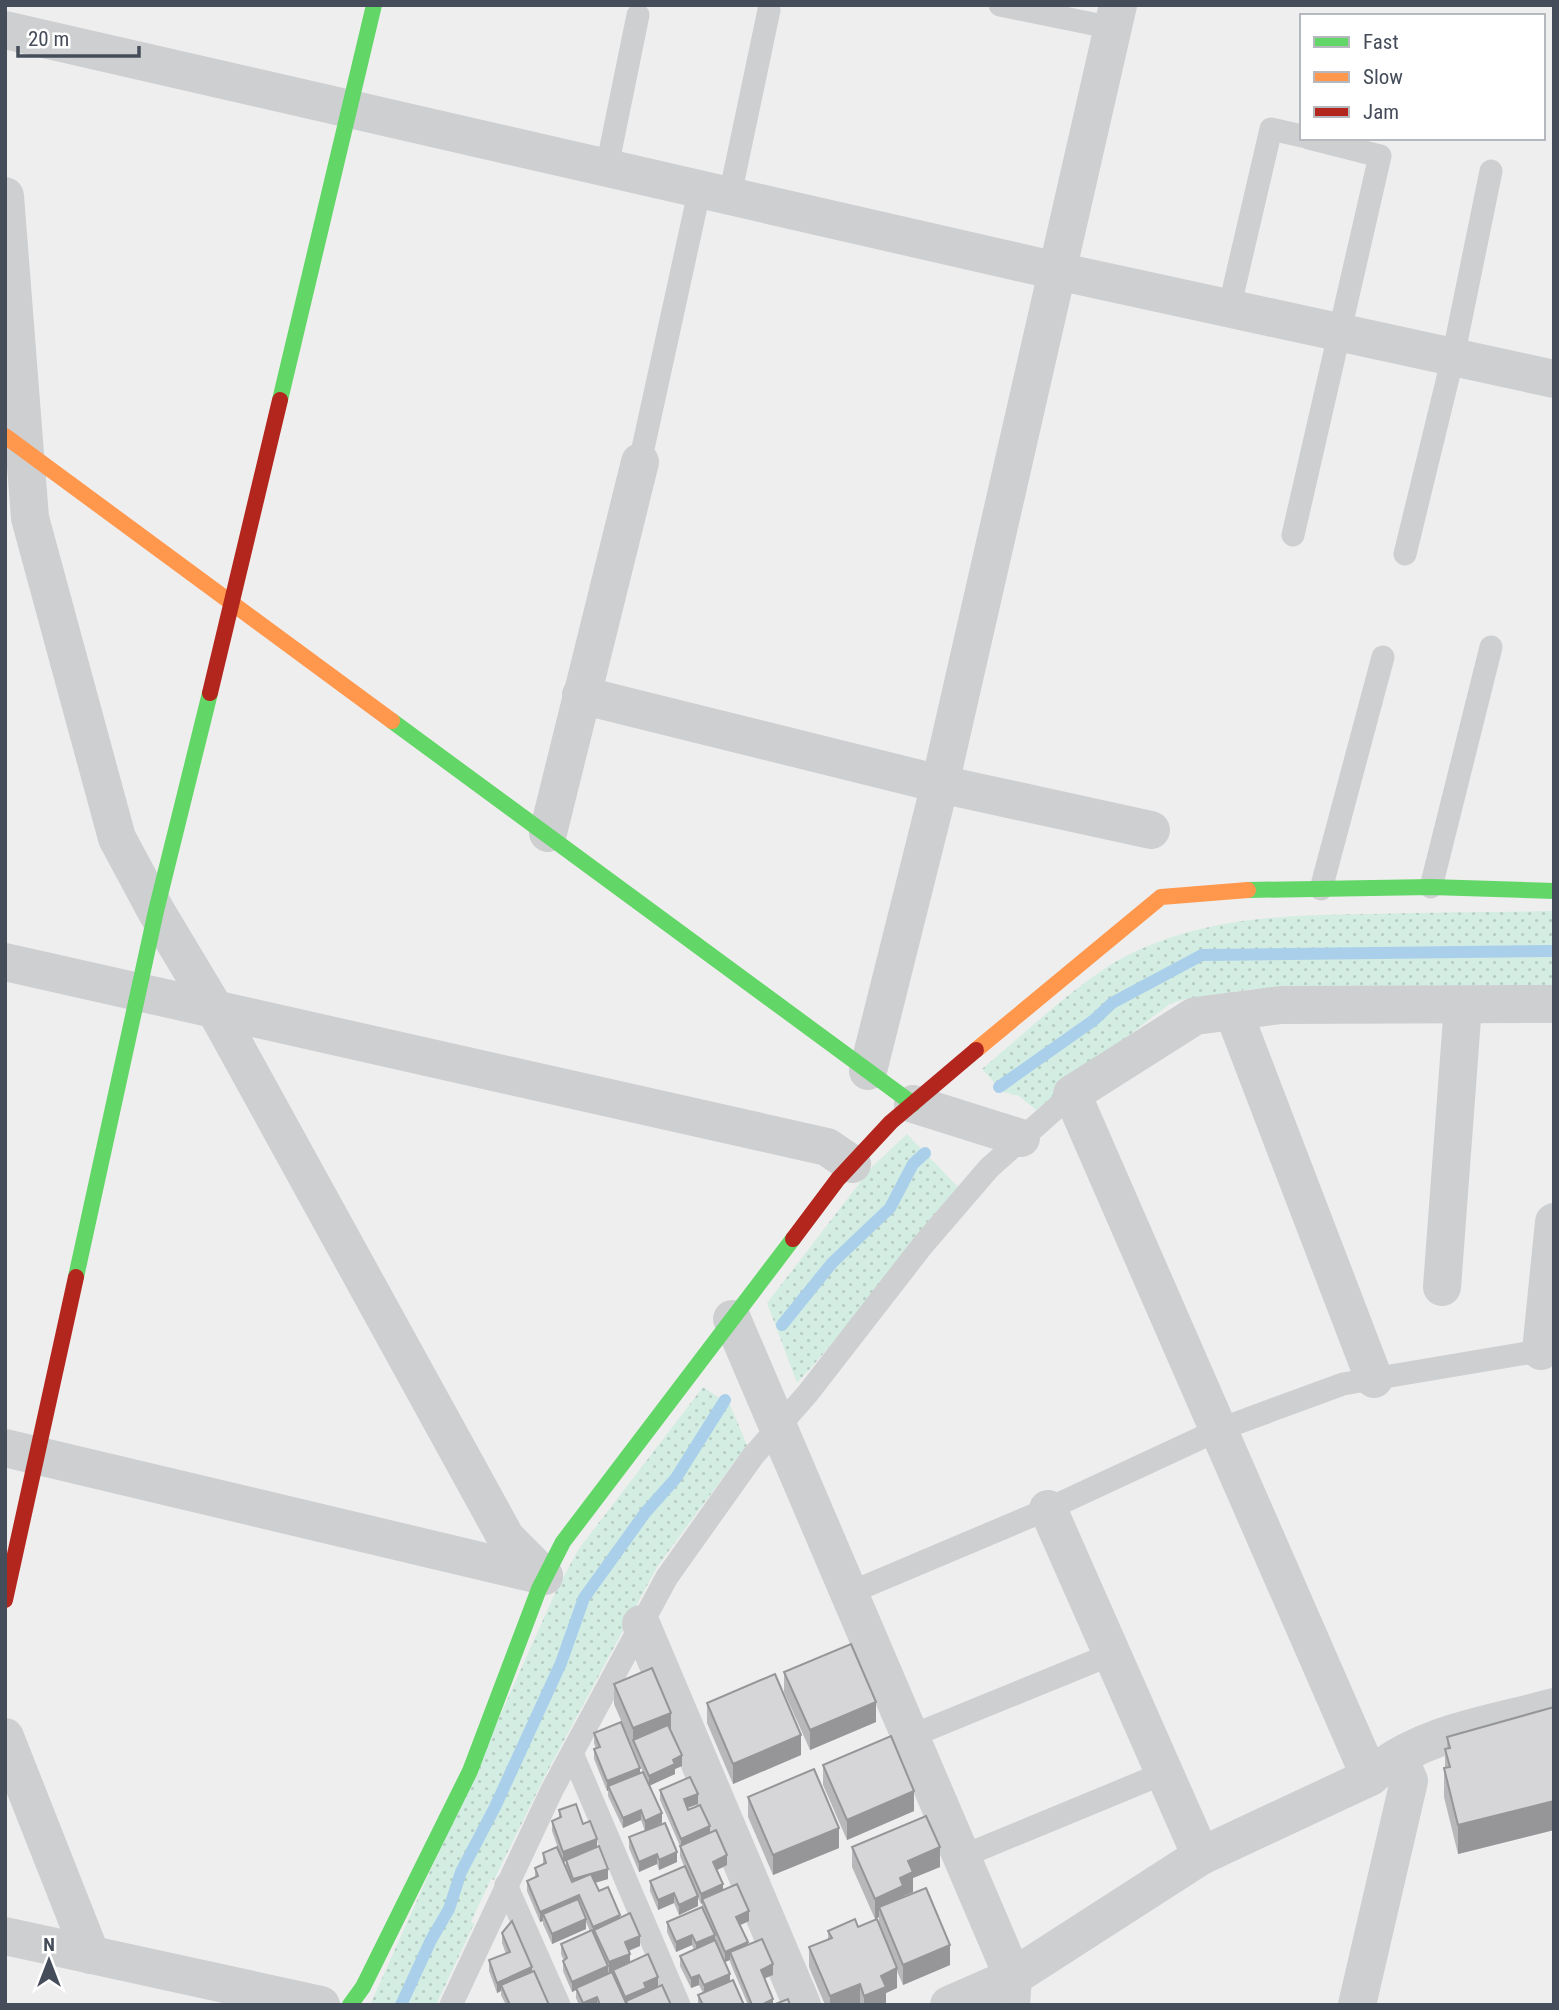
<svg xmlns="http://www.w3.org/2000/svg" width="1559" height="2010" font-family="'Roboto Condensed',sans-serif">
<defs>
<pattern id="grass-dots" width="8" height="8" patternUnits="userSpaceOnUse" patternTransform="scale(1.75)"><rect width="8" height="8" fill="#d4ede2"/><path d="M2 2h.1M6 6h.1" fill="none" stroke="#b7cdc4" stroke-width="1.8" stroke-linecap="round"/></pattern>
</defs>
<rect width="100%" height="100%" fill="#efeeee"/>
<g fill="url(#grass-dots)">
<path d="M1554 911V987L1252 989 1185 999 1170 1004 1146 1022 1036 1110 1019 1096 1003 1092 982 1069C1024 1034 1085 975 1134 952 1211 916 1290 915 1373 914 1433 912 1493 912 1554 911Z"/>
<path d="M907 1134 958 1187C901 1250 855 1321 797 1383L767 1303 872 1167Z"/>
<path d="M703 1387 730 1405 747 1445 657 1567 545 1776 494 1880 491 1879 471 1922 474 1924 436 2005H370L556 1591 578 1550Z"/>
</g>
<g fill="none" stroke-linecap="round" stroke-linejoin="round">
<g stroke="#a9cfea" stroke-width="12">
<path d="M999 1087 1094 1020 1112 1003 1202 955 1554 951"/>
<path d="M782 1325 832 1263 890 1208 913 1164 925 1153"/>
<path d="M401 2005 431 1940 449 1909 461 1872 495 1807 561 1663 584 1598 645 1513 676 1478 725 1400"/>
</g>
<g stroke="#cdcfd1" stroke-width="23">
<path d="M1000 5 1113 28"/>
<path d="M607 167 638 15"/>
<path d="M730 195 769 10"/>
<path d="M1229 309 1271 129 1302 136"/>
<path d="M640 462 700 188"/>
<path d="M1293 535 1380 156 1309 138"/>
<path d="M1405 554 1453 357 1491 171"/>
<path d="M1431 887 1491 647"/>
<path d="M1321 889 1383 657"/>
<path d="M847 1594 1048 1509 1218 1430 1343 1384 1551 1349"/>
<path d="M909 1737 1112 1654"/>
<path d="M572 1753 679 2005"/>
<path d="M961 1857 1164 1773"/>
<path d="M506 1885 559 2005"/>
<path d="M451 2005 552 1790 667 1577 753 1456 808 1393 922 1246 989 1168 1072 1094"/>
</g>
<g stroke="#cdcfd1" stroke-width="38">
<path d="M5 30 1057 271 1554 379"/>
<path d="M5 196 30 518 117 838 156 911 216 1011 506 1538 544 1576"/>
<path d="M581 695 940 784 1151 830"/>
<path d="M548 833 640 462"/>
<path d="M5 962 827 1147 852 1164"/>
<path d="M1233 1011 1374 1379"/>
<path d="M868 1071 940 784 1118 5"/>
<path d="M913 1104 1021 1138"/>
<path d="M1442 1287 1463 1005"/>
<path d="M732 1319 1013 1977 1011 2005"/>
<path d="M1541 1351 1554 1222"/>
<path d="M5 1448 544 1576"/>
<path d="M1048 1509 1201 1856"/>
<path d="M641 1624 802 2005"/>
<path d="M5 1737 91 1955"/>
<path d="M1370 1777 1072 1094 1195 1016 1281 1005 1554 1004"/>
<path d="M5 1936 321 2005"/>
<path d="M949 2005 1013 1977 1201 1856 1370 1777C1418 1733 1494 1724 1554 1707"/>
<path d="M1357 2005 1409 1781 1399 1757"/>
</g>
<g stroke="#63d668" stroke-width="16">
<path d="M280 400 374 5"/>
<path d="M392 721 913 1104"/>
<path d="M1248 890 1431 887 1554 891"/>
<path d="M76 1277 156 911 210 693"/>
<path d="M350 2005 363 1987 470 1771 539 1589 563 1542 793 1239"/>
</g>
<g stroke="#ff974d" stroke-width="16">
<path d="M5 436 392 721"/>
<path d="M976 1050 1161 897 1248 890"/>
</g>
<g stroke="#b3261e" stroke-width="16">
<path d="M210 693 280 400"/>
<path d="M793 1239 838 1179 891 1122 976 1050"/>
<path d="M5 1600 76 1277"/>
</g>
</g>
<g fill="#b8b8bb">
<path d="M784 1672 876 1722 810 1750 784 1692Z"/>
<path d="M614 1684 671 1731 682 1766 675 1769V1774L650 1785 662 1823 645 1831 641 1820 623 1828 608 1796V1791H607L594 1759V1749H596L594 1743V1733L640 1773 643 1772 614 1704Z"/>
<path d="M707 1703 801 1755 733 1784 707 1723Z"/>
<path d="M1554 1707V1830L1458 1854 1444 1797V1768H1445V1749H1447V1737Z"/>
<path d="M823 1765 914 1811 847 1840 823 1785Z"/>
<path d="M660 1790 698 1804 688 1808 710 1833 727 1865 717 1870 723 1890 749 1921 740 1925 748 1945 773 1975 764 1978 773 2005H748L730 1962V1960L725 1962 715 1938 730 1982 744 2005H698V1995L703 1993 699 1985 691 1988 680 1966V1956L694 1950 692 1945 676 1952 667 1932V1922L702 1908V1903L701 1904 698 1898V1906L679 1915 674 1903 658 1910 650 1891V1881L684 1866 680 1856V1846L660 1800Z"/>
<path d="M748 1797 839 1848 773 1875 748 1817Z"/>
<path d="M559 1810 583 1824 597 1846 608 1879 595 1883 599 1891 620 1918 640 1946 629 1951 630 1963 658 1986 671 2005H579L576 1998V1990L572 1992 563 1971V1961H564L561 1954V1944L590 1931 586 1922V1929L552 1944 543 1924V1921L540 1922 527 1891V1881L535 1878V1868L543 1864V1853L566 1867V1861L563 1862 552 1831V1821L559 1818Z"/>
<path d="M629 1837 677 1862 659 1870 657 1864 639 1872 629 1848Z"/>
<path d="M852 1847 940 1867 913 1878V1892L903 1897 950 1965 903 1985 897 1971V1988L886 1993V2005H860V2003L857 2005H825L809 1967V1947L828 1939V1931L879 1924V1917L875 1919 852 1867Z"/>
<path d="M502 1933 532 1972 549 2005H506L501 1995V1991L497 1993 489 1971V1960L506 1954 502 1943Z"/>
</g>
<g fill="#969698">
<path d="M876 1702V1722L810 1750V1730Z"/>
<path d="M671 1713V1733L633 1740V1728Z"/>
<path d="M801 1735V1755L733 1784V1764Z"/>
<path d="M682 1755V1766L675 1769V1774L649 1786V1776L673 1760Z"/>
<path d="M640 1768V1778L608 1786V1791H607V1781Z"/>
<path d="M914 1791V1811L847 1840V1820Z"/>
<path d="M698 1794V1804L684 1809V1799Z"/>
<path d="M1554 1801V1830L1458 1854V1825Z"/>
<path d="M641 1810V1820L623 1828V1818Z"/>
<path d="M662 1813V1823L645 1831V1821Z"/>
<path d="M710 1826V1836L681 1849V1839Z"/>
<path d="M839 1828V1848L773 1875V1855Z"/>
<path d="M597 1839V1850L563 1862V1852Z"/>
<path d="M940 1847V1867L913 1878V1892L903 1896V1906L879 1907V1917L875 1919V1899L900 1878 908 1861Z"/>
<path d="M677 1852V1862L659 1870V1860Z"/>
<path d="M657 1854V1864L639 1872V1862Z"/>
<path d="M727 1855V1865L713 1872V1862Z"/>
<path d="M608 1869V1879L573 1889V1879Z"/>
<path d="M723 1884V1894L702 1899V1903L701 1904V1894Z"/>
<path d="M674 1893V1903L658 1910V1900Z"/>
<path d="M579 1895V1905L543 1914V1921L540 1922V1912Z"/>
<path d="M698 1896V1906L679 1915V1905Z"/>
<path d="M749 1911V1921L736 1927V1917Z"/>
<path d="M620 1915V1925L594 1930V1936L593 1937V1927Z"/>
<path d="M586 1919V1929L552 1944V1934Z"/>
<path d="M692 1935V1945L676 1952V1942Z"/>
<path d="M715 1935V1945L696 1953V1943Z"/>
<path d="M640 1936V1946L625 1952V1942Z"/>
<path d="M748 1942V1952H730V1960L725 1962V1952Z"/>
<path d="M950 1945V1965L903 1985V1965Z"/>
<path d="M630 1954V1964L609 1973V1962Z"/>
<path d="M773 1964V1975L761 1980V1970Z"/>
<path d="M608 1966V1976L576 1988V1990L572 1992V1982Z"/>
<path d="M532 1967V1977L501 1985V1991L497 1993V1983Z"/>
<path d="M897 1968V1988L886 1993V2005H864V1996L881 1976Z"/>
<path d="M730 1974V1984L704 1995V1985Z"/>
<path d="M699 1975V1985L691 1988V1978Z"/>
<path d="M658 1977V1987L626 2001V2005H624L625 2004V1997L644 1983Z"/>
<path d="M860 1984V2003L857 2005H830V1996Z"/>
<path d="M597 1997V2005H583V2003Z"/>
<path d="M773 1999V2005H761Z"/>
</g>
<g fill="#d6d6d9" stroke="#969698" stroke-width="2">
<path d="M851 1644 876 1702 810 1730 784 1672Z"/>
<path d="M652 1668 671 1713 633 1728 614 1684Z"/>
<path d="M775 1674 801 1735 733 1764 707 1703Z"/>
<path d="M1554 1707V1801L1458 1825 1444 1768 1450 1767 1445 1749 1450 1748 1447 1737Z"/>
<path d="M621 1722 640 1768 607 1781 594 1749 600 1747 594 1733Z"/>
<path d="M668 1725 682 1755 673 1760 675 1764 649 1776 633 1740Z"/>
<path d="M891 1736 914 1791 847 1820 823 1765Z"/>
<path d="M814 1769 839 1828 773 1855 748 1797Z"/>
<path d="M643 1772 662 1813 645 1821 641 1810 623 1818 608 1786Z"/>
<path d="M690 1777 698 1794 684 1799 688 1810 700 1805 710 1826 681 1839 660 1790Z"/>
<path d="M576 1804 583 1824 590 1821 597 1839 563 1852 552 1821 561 1817 559 1810Z"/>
<path d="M926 1816 940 1847 908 1861 913 1872 900 1878 903 1886 875 1899 852 1847Z"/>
<path d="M665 1823 677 1852 659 1860 657 1854 639 1862 629 1837Z"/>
<path d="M716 1830 727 1855 713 1862 723 1884 701 1894 680 1846Z"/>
<path d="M599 1846 608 1869 573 1879 566 1860Z"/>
<path d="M557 1847 572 1882 591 1874 599 1891 608 1887 620 1915 593 1927 579 1895 540 1912 527 1881 538 1876 535 1868 546 1863 543 1853Z"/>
<path d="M685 1866 698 1896 679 1905 674 1893 658 1900 650 1881Z"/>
<path d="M737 1884 749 1911 736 1917 748 1942 725 1952 702 1899Z"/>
<path d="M926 1888 950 1945 903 1965 879 1907Z"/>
<path d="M578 1899 586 1919 552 1934 543 1914Z"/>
<path d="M702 1907 715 1935 696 1943 692 1935 676 1942 667 1922Z"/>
<path d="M630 1913 640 1936 625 1942 630 1954 609 1962 594 1930Z"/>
<path d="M855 1919 858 1927 877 1919 897 1968 881 1976 886 1987 864 1996 860 1984 830 1996 809 1947 832 1938 828 1931Z"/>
<path d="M512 1921 532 1967 497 1983 489 1960 510 1952 502 1933Z"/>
<path d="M592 1930 608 1966 572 1982 563 1961 567 1958 561 1944Z"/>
<path d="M762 1939 773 1964 761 1970 773 1999 761 2005H752L730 1952Z"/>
<path d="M715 1940 730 1974 704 1985 699 1975 691 1978 680 1956Z"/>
<path d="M648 1954 658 1977 644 1983 646 1988 625 1997 613 1970Z"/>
<path d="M534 1971 549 2005H510L501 1985Z"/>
<path d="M612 1972 626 2003 624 2005H600L597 1997 583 2003 576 1988Z"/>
<path d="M733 1980 744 2005H703L698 1995Z"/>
<path d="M662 1985 671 2005H628L626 2001Z"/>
<path d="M788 1999 790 2005H773Z"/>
</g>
<rect width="1559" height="2010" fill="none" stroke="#464d5a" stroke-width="14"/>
<rect x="1300" y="14" width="245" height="126" fill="#ffffff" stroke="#b5b8bd" stroke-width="2"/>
<rect x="1314" y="37" width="35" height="10" fill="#63d668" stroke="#b5b8bd" stroke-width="2"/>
<text x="1363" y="49" font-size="21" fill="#464d5a">Fast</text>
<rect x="1314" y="72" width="35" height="10" fill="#ff974d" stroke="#b5b8bd" stroke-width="2"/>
<text x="1363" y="84" font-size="21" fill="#464d5a">Slow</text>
<rect x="1314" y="107" width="35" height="10" fill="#b3261e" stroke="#b5b8bd" stroke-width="2"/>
<text x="1363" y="119" font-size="21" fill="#464d5a">Jam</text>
<g transform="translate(49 1961)" stroke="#ffffff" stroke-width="5" paint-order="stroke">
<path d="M0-5L12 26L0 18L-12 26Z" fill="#464d5a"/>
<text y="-10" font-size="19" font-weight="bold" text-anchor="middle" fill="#464d5a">N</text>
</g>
<path d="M18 46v10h121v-10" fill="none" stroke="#464d5a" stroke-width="3.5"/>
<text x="28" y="46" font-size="21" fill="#464d5a" stroke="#ffffff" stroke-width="5" paint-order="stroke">20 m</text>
</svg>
